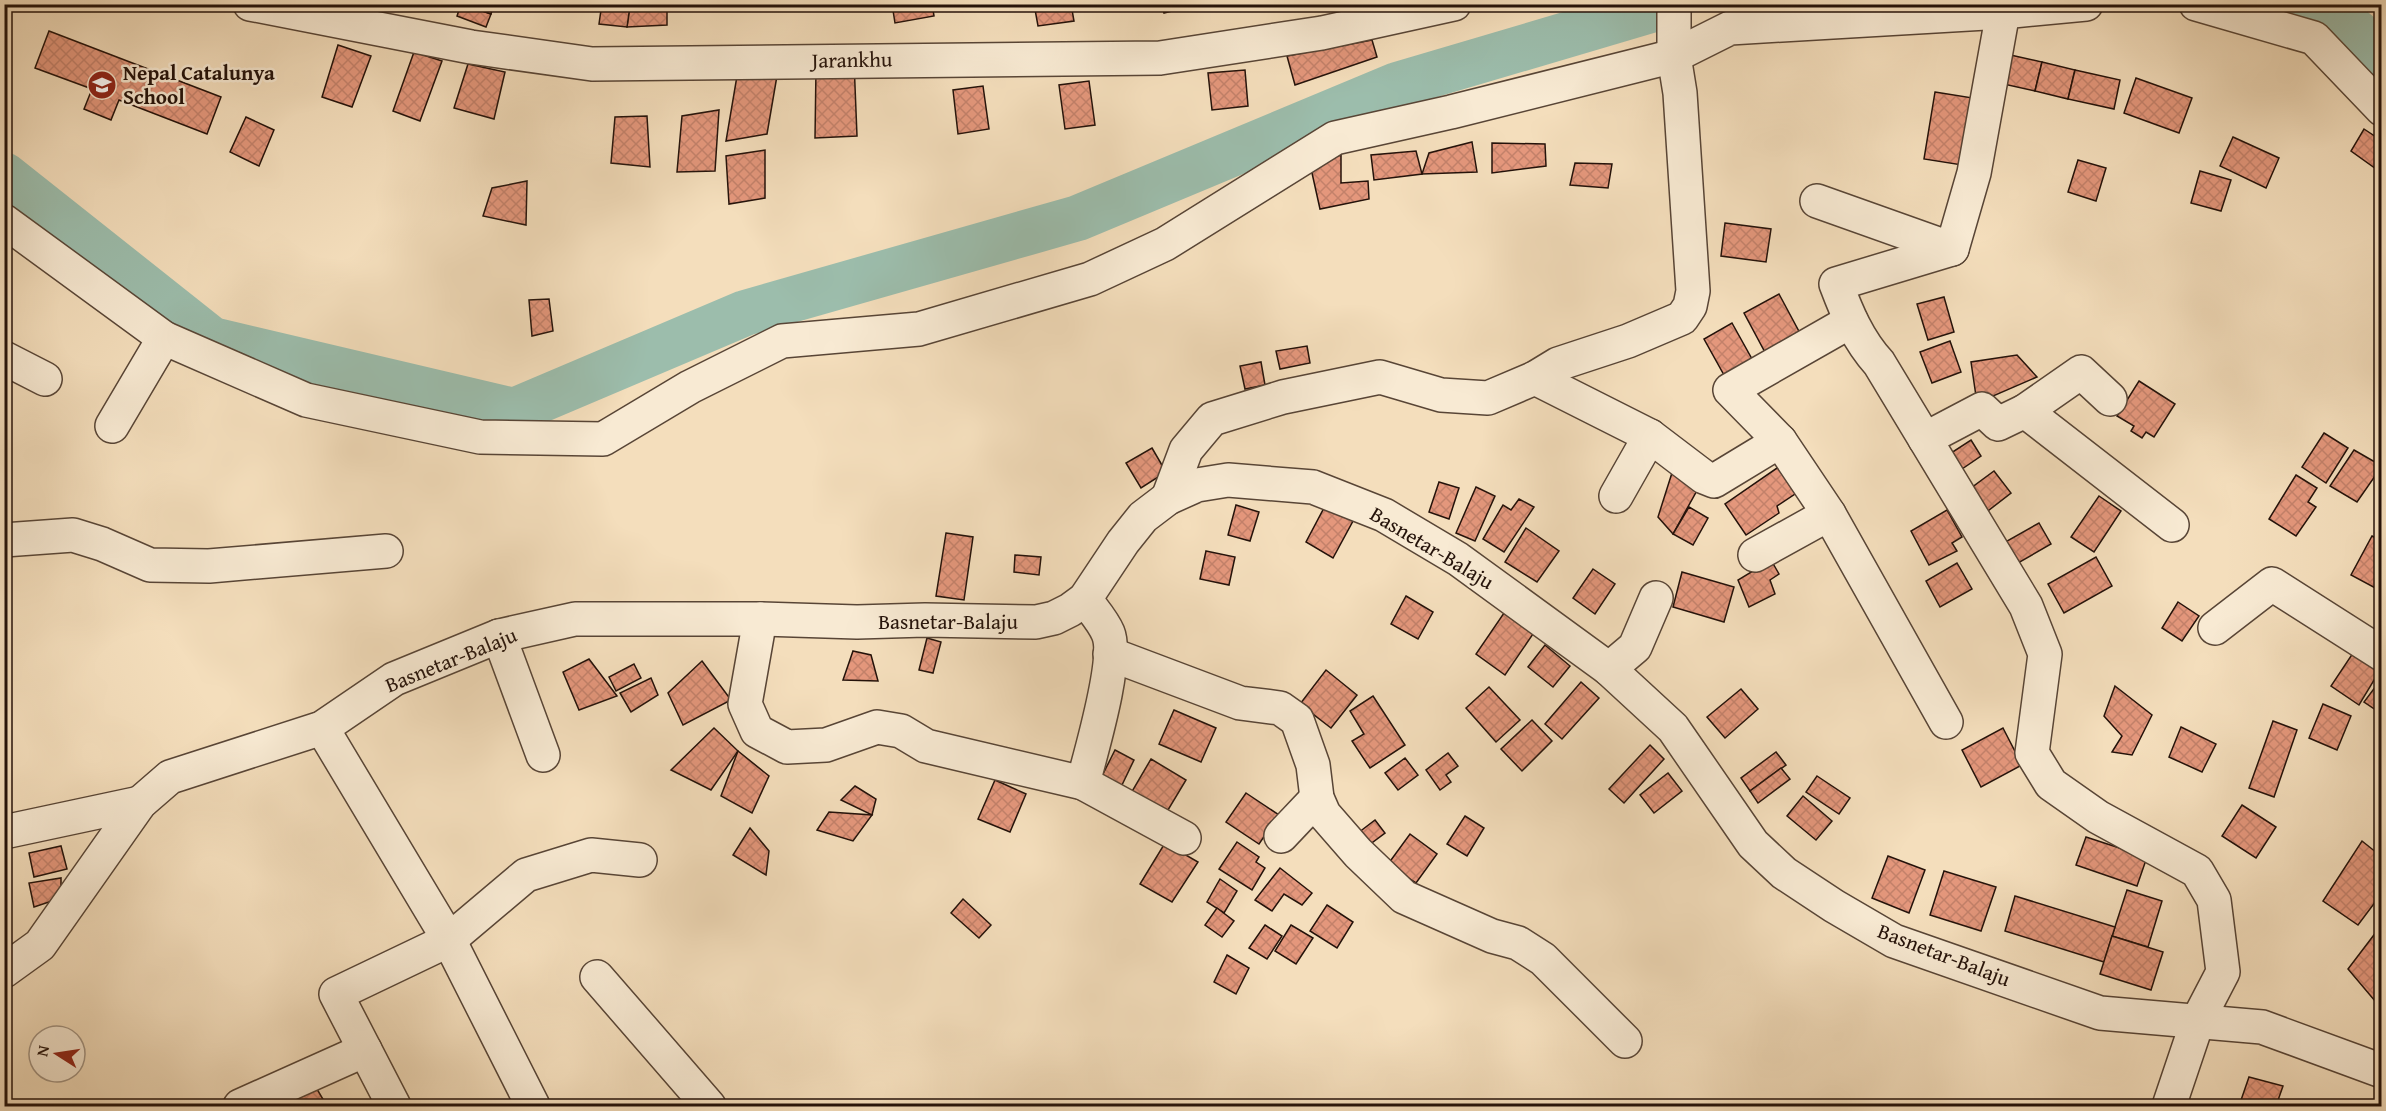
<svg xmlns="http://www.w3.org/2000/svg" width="2386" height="1111" font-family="'Gentium Book Plus',serif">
<defs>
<pattern id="building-cross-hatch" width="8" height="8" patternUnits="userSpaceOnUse" patternTransform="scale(1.5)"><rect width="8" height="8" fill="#e4977c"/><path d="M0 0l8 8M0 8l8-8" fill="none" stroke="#c3816a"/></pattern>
</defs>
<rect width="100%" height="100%" fill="#f4debc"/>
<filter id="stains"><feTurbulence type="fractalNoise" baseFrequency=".00333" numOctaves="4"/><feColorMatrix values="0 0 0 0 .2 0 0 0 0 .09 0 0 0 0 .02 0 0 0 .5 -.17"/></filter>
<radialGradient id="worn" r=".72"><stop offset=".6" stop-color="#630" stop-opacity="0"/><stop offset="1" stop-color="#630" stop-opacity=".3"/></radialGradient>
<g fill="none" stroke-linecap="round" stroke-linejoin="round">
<g stroke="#9cbdac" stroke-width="46">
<path d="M2263 4 2345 23 2382 54"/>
<path d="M4 175 212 340 514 411 745 313 1078 218 1397 85 1671 4"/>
</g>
</g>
<g fill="url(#building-cross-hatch)" stroke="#24120a" stroke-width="1.5">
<path d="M461 4 491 14 486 27 457 16Z"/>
<path d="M464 4H494L491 14Z"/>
<path d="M630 4H667V25L627 27Z"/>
<path d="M892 4H932L934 16 895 23Z"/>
<path d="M1034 4H1071L1074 21 1038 26Z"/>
<path d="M1161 4H1190L1191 6 1164 13Z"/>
<path d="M630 6 627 27 599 24 601 10Z"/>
<path d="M49 31 221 97 207 134 119 100 111 120 84 109 92 89 35 68Z"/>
<path d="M1372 40 1377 57 1295 85 1287 56Z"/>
<path d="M338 45 371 56 352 107 322 97Z"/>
<path d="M414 52 442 61 420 121 393 111Z"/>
<path d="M2006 54 2042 62 2035 91 1999 83Z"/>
<path d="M854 61 857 136 815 138 816 69Z"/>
<path d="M2042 62 2075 70 2068 99 2035 91Z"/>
<path d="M468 64 505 72 494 119 454 108Z"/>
<path d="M778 70 767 134 726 141 737 76Z"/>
<path d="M1245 70 1248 106 1212 110 1208 73Z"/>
<path d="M2075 70 2120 80 2114 109 2068 99Z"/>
<path d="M2136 78 2192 98 2179 133 2124 113Z"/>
<path d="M1089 81 1095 125 1065 129 1059 85Z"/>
<path d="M983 86 989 129 958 134 953 90Z"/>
<path d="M1935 92 1973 98 1962 165 1924 159Z"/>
<path d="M719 110 715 171 677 172 682 116Z"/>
<path d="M647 116 650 167 611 163 615 117Z"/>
<path d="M246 117 274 130 259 166 230 152Z"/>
<path d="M2364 129 2382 141V168L2379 171 2351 151Z"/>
<path d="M2233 137 2279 158 2266 188 2220 166Z"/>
<path d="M1472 142 1477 172 1422 174 1429 153Z"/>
<path d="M1492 143 1545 144 1546 166 1492 173Z"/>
<path d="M765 150V198L729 204 726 156Z"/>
<path d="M1416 151 1422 174 1374 180 1371 155Z"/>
<path d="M1341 155V183L1368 181 1369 199 1320 209 1310 164Z"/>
<path d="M2078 160 2106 168 2096 201 2068 192Z"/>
<path d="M1575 163 1612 164 1608 188 1570 185Z"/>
<path d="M2200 171 2231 180 2221 211 2191 203Z"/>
<path d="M527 181 526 225 483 216 492 188Z"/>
<path d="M1725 223 1771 229 1766 262 1721 256Z"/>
<path d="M1779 294 1802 337 1767 356 1744 313Z"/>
<path d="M1944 297 1954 332 1928 340 1917 304Z"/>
<path d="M549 299 553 331 532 336 529 300Z"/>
<path d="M1732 323 1752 359 1724 375 1704 339Z"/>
<path d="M1950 341 1961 372 1932 383 1920 352Z"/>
<path d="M1307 346 1310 363 1280 369 1276 351Z"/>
<path d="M2017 355 2037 377 1977 403 1971 362Z"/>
<path d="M1261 362 1265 385 1245 389 1240 366Z"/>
<path d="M2139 381 2175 404 2154 437 2146 432 2142 438 2131 431 2134 426 2117 416Z"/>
<path d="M2324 433 2348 448 2326 483 2302 467Z"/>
<path d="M1971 440 1981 456 1959 471 1948 455Z"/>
<path d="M1152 448 1166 472 1141 488 1126 463Z"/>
<path d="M2354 450 2382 466 2357 502 2330 486Z"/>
<path d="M1677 457 1700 485 1673 534 1658 517Z"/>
<path d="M1780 466 1798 492 1777 506 1779 513 1746 535 1725 504Z"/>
<path d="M1994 471 2011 493 1984 514 1967 491Z"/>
<path d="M2296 475 2317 488 2308 502 2316 507 2296 536 2269 519Z"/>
<path d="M1439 482 1459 488 1449 519 1429 512Z"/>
<path d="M1476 487 1495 496 1475 541 1456 533Z"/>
<path d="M2099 496 2121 511 2094 552 2071 537Z"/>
<path d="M1519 499 1534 507 1504 552 1483 539 1503 505 1511 510Z"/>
<path d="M1236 505 1259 512 1250 541 1228 535Z"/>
<path d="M1325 506 1353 521 1333 558 1306 542Z"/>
<path d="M1689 507 1708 518 1693 545 1673 534Z"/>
<path d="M1947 510 1962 537 1952 543 1957 551 1929 565 1911 531Z"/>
<path d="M2039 523 2051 544 2011 567 2000 545Z"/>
<path d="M1526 528 1559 551 1537 582 1505 562Z"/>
<path d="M946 533 973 537 964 600 936 596Z"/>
<path d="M2372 536 2382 541V585L2379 590 2351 575Z"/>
<path d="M1206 551 1235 557 1229 585 1200 579Z"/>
<path d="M1015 555 1041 557 1039 575 1014 572Z"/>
<path d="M2096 557 2112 586 2064 613 2048 584Z"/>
<path d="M1771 560 1779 574 1770 580 1775 594 1749 607 1738 580Z"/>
<path d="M1957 563 1972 589 1940 607 1926 581Z"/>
<path d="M1593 569 1615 584 1595 614 1573 598Z"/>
<path d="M1682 572 1734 587 1724 622 1673 607Z"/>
<path d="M1406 596 1433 612 1418 639 1391 624Z"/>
<path d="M2178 602 2199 616 2182 641 2162 628Z"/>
<path d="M1504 613 1533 634 1505 675 1476 654Z"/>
<path d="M927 638 941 642 933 673 919 670Z"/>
<path d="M1545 645 1570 666 1553 687 1528 667Z"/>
<path d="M2355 650 2382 667 2359 705 2331 686Z"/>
<path d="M853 651 871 655 878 681 843 680Z"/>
<path d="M589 659 617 696 579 710 563 672Z"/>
<path d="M702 661 731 700 683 725 668 693Z"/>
<path d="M634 664 641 678 616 691 609 677Z"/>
<path d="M1326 670 1357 695 1331 728 1300 704Z"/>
<path d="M651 678 658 695 631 712 620 693Z"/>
<path d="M2382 678V714L2364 702Z"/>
<path d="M1581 682 1599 698 1562 739 1545 724Z"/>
<path d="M2115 686 2152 715 2132 755 2112 752 2122 736 2104 716Z"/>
<path d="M1489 687 1520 720 1496 742 1466 708Z"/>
<path d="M1741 689 1758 709 1725 738 1707 717Z"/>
<path d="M1373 696 1405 745 1370 768 1352 741 1364 734 1350 711Z"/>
<path d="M2323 704 2351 716 2337 750 2309 738Z"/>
<path d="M1174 710 1216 728 1201 762 1159 744Z"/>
<path d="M1532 720 1552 741 1522 771 1501 749Z"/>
<path d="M2273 721 2297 730 2274 797 2249 788Z"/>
<path d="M2181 727 2216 744 2202 772 2169 757Z"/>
<path d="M714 728 738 751 711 790 671 770Z"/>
<path d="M2003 728 2022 765 1981 787 1962 750Z"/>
<path d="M1650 745 1664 759 1624 803 1609 789Z"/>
<path d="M10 747V806L4 807V748Z"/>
<path d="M1115 750 1134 760 1121 787 1101 778Z"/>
<path d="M738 751 769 776 752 813 721 796Z"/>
<path d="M1776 752 1786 765 1750 791 1741 778Z"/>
<path d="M1448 753 1458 766 1446 775 1451 782 1440 790 1426 770Z"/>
<path d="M1405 758 1418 775 1398 790 1385 773Z"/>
<path d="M1151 759 1186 780 1162 820 1127 800Z"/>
<path d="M1781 768 1790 779 1758 803 1750 791Z"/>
<path d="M1668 773 1682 791 1654 813 1640 795Z"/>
<path d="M1817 776 1850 798 1839 814 1806 792Z"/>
<path d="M995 780 1026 794 1010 832 978 819Z"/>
<path d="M855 786 876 799 872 815 841 800Z"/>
<path d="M1246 793 1279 815 1259 844 1226 822Z"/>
<path d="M1803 796 1832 821 1816 840 1787 816Z"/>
<path d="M2242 805 2276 827 2256 858 2222 836Z"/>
<path d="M829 812 872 815 853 841 817 830Z"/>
<path d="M1465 816 1484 828 1467 856 1447 844Z"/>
<path d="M1375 820 1385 833 1365 848 1354 836Z"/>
<path d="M750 828 769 851 766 875 733 855Z"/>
<path d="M1410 834 1437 854 1416 883 1402 874 1383 871Z"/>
<path d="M2086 837 2147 857 2137 886 2076 865Z"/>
<path d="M2362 841 2382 857V893L2358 925 2323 901Z"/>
<path d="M1237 842 1259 857 1256 862 1265 868 1252 890 1219 869Z"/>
<path d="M1165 843 1198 862 1172 902 1140 884Z"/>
<path d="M61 846 67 869 34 877 29 853Z"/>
<path d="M1888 856 1925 870 1909 913 1872 898Z"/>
<path d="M1280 868 1312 893 1302 905 1284 894 1272 911 1255 900Z"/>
<path d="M1944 871 1996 887 1981 931 1930 915Z"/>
<path d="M61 878V898L34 907 29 883Z"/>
<path d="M1220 879 1237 891 1224 913 1207 902Z"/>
<path d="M2127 890 2162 901 2148 947 2112 936Z"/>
<path d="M2015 896 2115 927 2104 962 2005 931Z"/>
<path d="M963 899 991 925 979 938 951 913Z"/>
<path d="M1327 905 1353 922 1337 948 1310 931Z"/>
<path d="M1217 908 1234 921 1222 937 1205 925Z"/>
<path d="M1265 925 1282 936 1267 959 1249 948Z"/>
<path d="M1291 925 1313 938 1296 964 1275 951Z"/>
<path d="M2380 927 2382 995 2375 1001 2348 969Z"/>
<path d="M2112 936 2163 952 2151 990 2100 974Z"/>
<path d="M1227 955 1249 968 1236 994 1214 982Z"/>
<path d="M2249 1077 2283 1086 2276 1106H2239Z"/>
<path d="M311 1079 327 1106H296L288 1093Z"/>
</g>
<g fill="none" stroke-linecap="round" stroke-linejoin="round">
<g stroke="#584536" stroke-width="36">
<g id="minor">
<path d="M250 4 471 47 592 64 1160 58 1322 33 1454 4"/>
<path d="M2196 4 2314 38 2382 109"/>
<path d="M1817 201 1952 249 1974 173 2003 12 2086 4"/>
<path d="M4 221 164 338 306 400 480 437 603 439 690 387 782 341 919 329 1090 279 1165 244 1335 138 1451 112 1674 56 1730 28 2003 12"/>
<path d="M1952 249 1836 284C1847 313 1858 340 1879 363L2026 606 2045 654 2032 753 2051 784 2098 817 2197 871 2214 900 2223 972 2198 1020 2169 1106"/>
<path d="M1851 321 1730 390 1780 441 1829 514 1946 722"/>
<path d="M4 358 45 379"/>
<path d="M1535 378 1650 436 1704 477 1714 481 1780 441"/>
<path d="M2025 411 2172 525"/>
<path d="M112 426 164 338"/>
<path d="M1925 439 1982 409 1998 424 2025 411 2081 372 2110 399"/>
<path d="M1616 496 1650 436"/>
<path d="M1168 498 1186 450 1212 419 1283 397 1380 377 1441 395 1488 398 1535 378 1558 364 1628 341 1682 318 1690 306 1693 291 1680 93 1674 56V4"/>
<path d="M4 540 73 535 102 544 150 565 209 566 386 551"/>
<path d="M1755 555 1829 514"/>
<path d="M760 619 745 704 757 731 787 747 826 745 877 727 901 731 926 746 1083 783 1184 838"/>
<path d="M2215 628 2272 584 2382 654"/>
<path d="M499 636 543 755"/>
<path d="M1110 654 1240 703 1280 708 1297 720 1313 765 1317 798 1324 814 1358 853 1404 897 1492 936 1518 943 1543 959 1625 1041"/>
<path d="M1609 669 1635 647 1656 598"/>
<path d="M322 728 449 940 533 1106"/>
<path d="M1083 783C1091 752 1119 659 1108 633 1103 621 1092 609 1085 599"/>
<path d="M4 832 140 803"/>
<path d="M1281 836 1317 798"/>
<path d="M4 971 40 945 140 803 170 777 322 728 394 679 499 636 575 619H760L857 622 925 620 1036 622 1054 618 1070 610 1085 599 1123 542 1143 517 1168 498 1197 485 1228 480 1313 487 1384 515 1458 559 1609 669 1673 728 1753 844 1784 873 1834 906 1894 941 2100 1013 2262 1027 2382 1071"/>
<path d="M597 977 709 1106"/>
<path d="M240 1106 365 1050"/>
<path d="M394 1106 336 994 449 940 526 875 591 855 640 860"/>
</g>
</g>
<use href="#minor" stroke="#f8ead3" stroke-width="33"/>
</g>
<defs>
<g id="school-disc" transform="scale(1.5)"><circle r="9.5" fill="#8f2418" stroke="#f8ead3"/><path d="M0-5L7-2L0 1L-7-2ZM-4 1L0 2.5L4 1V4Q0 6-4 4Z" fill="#fff"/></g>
</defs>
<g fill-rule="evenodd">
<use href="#school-disc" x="102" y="85"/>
</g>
<g text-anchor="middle" stroke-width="5" stroke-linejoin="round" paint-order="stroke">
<g font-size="21" fill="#24120a" stroke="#f8ead3">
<text transform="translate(852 60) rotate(-1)" y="7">Jarankhu</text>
<text transform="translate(1432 548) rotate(31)" y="7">Basnetar-Balaju</text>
<text x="948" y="629">Basnetar-Balaju</text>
<text transform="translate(451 660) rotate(-22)" y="7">Basnetar-Balaju</text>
<text transform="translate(1944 955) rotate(21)" y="7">Basnetar-Balaju</text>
</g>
<g font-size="21" font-weight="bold" fill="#24120a" stroke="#f8ead3" text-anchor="start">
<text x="123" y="80">Nepal Catalunya<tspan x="123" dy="24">School</tspan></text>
</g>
</g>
<rect width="2386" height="1111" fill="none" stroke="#f4debc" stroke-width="24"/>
<rect x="6" y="6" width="2374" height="1099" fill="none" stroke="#24120a" stroke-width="3"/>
<rect x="12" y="12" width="2362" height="1087" fill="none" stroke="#24120a" stroke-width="1.5"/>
<g transform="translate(57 1054) rotate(282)"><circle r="28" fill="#f8ead3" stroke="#a39483" stroke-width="1.5"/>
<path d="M0-4.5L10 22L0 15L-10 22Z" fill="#8f2418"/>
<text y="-9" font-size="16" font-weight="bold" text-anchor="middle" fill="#24120a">N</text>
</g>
<rect width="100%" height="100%" filter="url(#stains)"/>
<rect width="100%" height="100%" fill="url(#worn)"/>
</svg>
